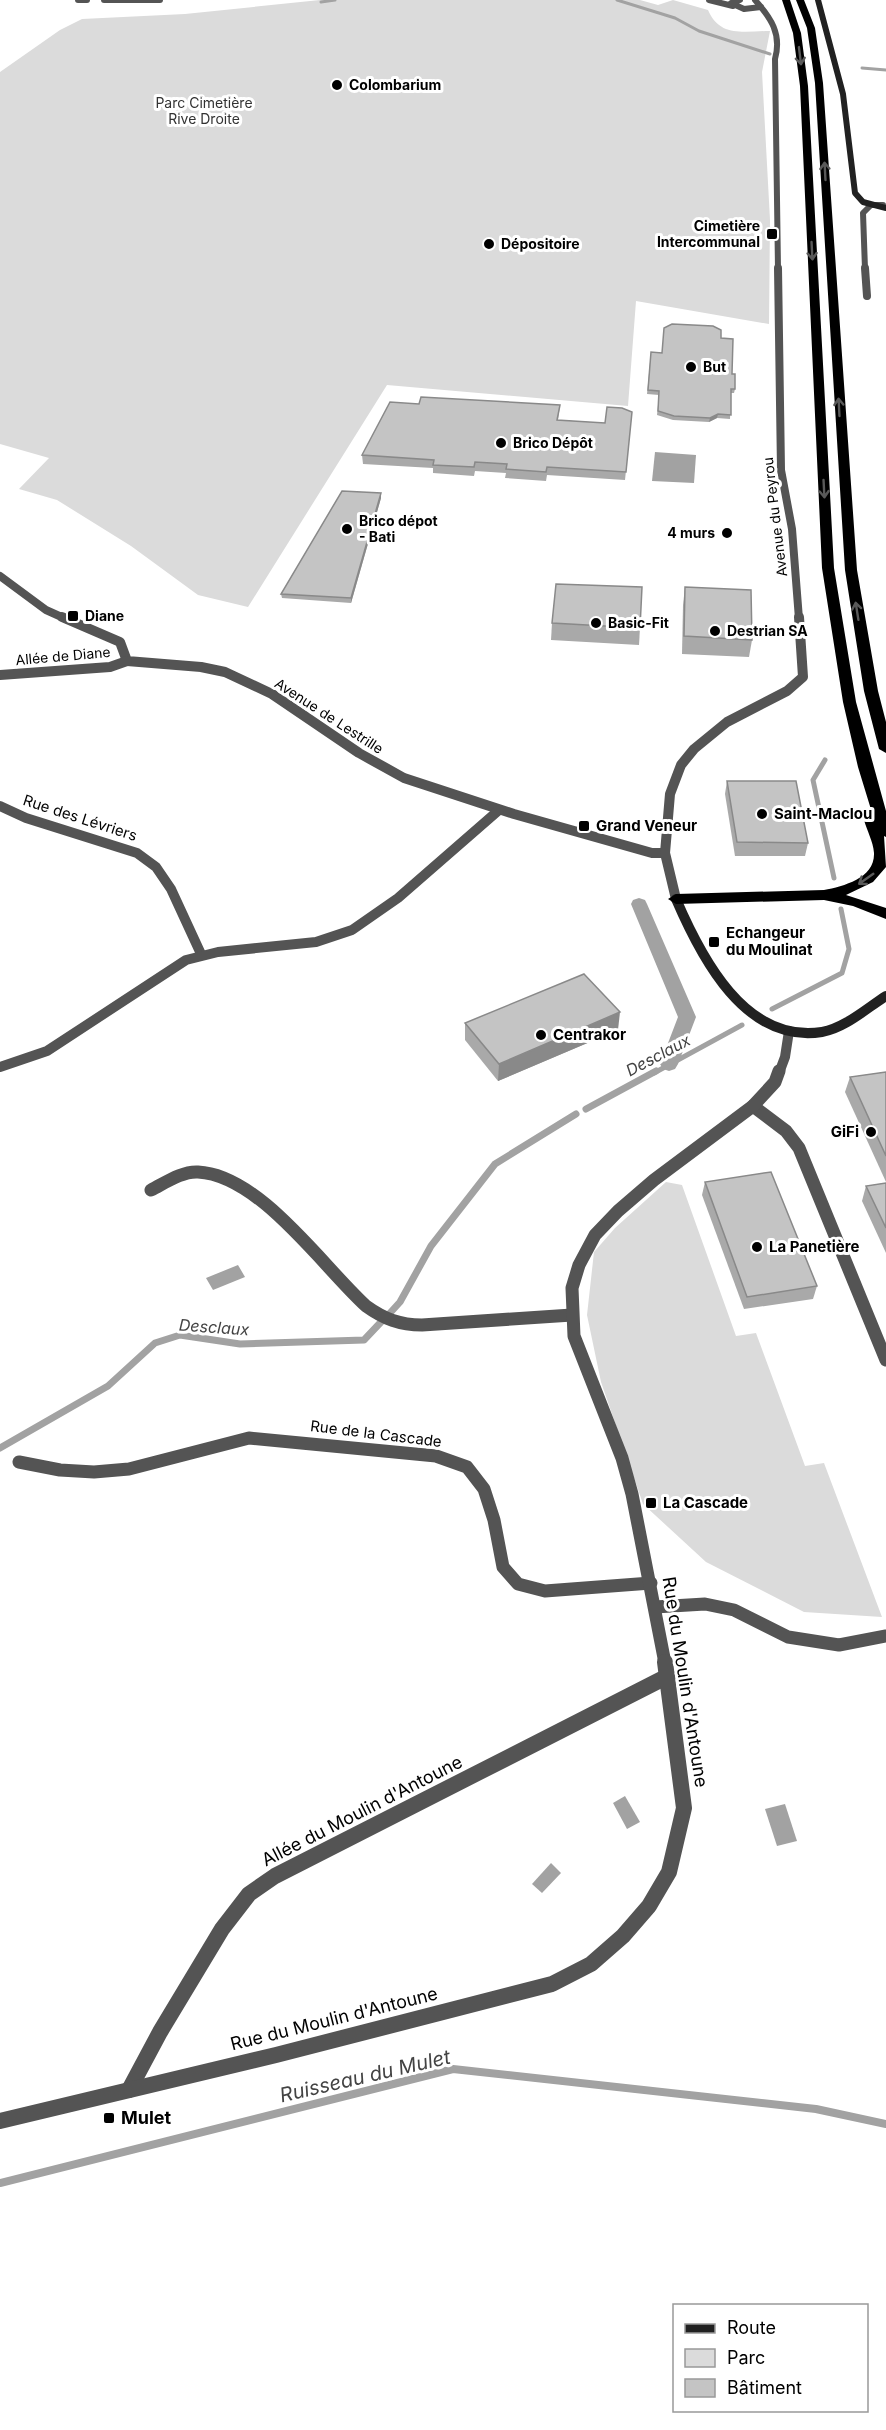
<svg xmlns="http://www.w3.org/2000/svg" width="886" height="2430" font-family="Inter,sans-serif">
<rect width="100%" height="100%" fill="#fff"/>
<g fill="#dbdbdb">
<path d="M320 0H640L658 5 673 0 708 10C720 38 744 31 770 31L762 72 770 220 769 324 636 301 628 406 387 385 248 607 198 595 131 546 57 500 19 489 49 458 0 444V72L60 30 82 19 185 14Z"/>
<path d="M666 1182 682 1185 736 1336 756 1333 805 1466 824 1463 882 1617 804 1612 706 1562 643 1504 601 1382 587 1315 594 1252 615 1228Z"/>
</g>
<g fill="#a2a2a2">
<path d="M655 452 696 455 694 483 652 481Z"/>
<path d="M238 1265 245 1277 213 1290 206 1278Z"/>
<path d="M625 1796 640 1822 627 1829 613 1803Z"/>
<path d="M785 1804 797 1841 777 1846 765 1809Z"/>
<path d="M551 1863 561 1873 542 1893 532 1884Z"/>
</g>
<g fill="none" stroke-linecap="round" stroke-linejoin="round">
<g stroke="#a2a2a2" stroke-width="3">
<path d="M617 0 675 18 699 31 770 54"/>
<path d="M321 2 335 0"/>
<path d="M862 68 886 70"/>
</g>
<g stroke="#a2a2a2" stroke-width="5">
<path d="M825 760 813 780 834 878"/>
<path d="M772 1009 842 973 849 949 841 909"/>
<path d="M654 1073 742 1025"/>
</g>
<g stroke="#a2a2a2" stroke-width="7">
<path d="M586 1109 656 1071"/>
<path d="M390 1313 400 1302 431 1246 495 1164 576 1114"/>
<path d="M0 1448 108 1386 155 1343 180 1335 240 1344 364 1340 381 1322"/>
</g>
<path stroke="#a2a2a2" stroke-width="8" d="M0 2183 453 2069 816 2109 886 2124"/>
<path fill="#a2a2a2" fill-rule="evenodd" d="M639 898 645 900 647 904 696 1017 678 1064 675 1069 669 1071 663 1069 660 1064 678 1017 631 904 633 900Z"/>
<g stroke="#545454" stroke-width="6">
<path d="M78 0H87"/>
<path d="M104 0H160"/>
<path d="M709 0 733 6"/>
<path d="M740 0 731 3 744 9 761 7"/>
<path d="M755 0C771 18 782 34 775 59L778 269"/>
<path d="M865 269 863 213 871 205H883"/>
</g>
<g stroke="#545454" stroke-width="8">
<path d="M778 268 781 470 792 529 799 619"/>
<path d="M865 268 867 296"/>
<path d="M0 576 46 610 66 619"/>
</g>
<g stroke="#545454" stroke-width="10">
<path d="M62 617 120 642 127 661 201 667 225 672 272 694 359 753 404 778 514 814 652 853H665"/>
<path d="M0 675 110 667 127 661"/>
<path d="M0 806 26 818 137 853 156 867 171 889 201 954"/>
<path d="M676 899 665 853 670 794 681 765 694 749 727 722 787 691 803 677 799 617"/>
<path d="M0 1067 47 1051 186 960 218 952 316 942 352 930 398 898 499 810"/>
<path d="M779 1073 785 1057 789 1031"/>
</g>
<g stroke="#545454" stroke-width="13">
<path d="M753 1106 786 1131 799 1148 886 1360"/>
<path d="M151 1190C165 1183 182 1171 198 1172 260 1175 323 1267 366 1306 384 1319 400 1325 422 1325L572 1315"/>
<path d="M19 1462 60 1470 94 1472 129 1469 249 1438 436 1456 467 1467 484 1489 494 1520 503 1567 518 1584 545 1591 651 1583"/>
<path d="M655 1607 705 1604 734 1610 788 1637 839 1645 886 1636"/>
<path d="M665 1663 632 1494 622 1458 574 1336 572 1288 579 1265 595 1235 618 1211 654 1180 753 1106 775 1082 779 1071"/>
</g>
<g stroke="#545454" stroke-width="16">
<path d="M129 2090 160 2032 222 1929 249 1894 275 1876 668 1676"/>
<path d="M0 2121 276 2055 552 1984 591 1964 623 1936 649 1906 669 1872 684 1808 665 1662"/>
</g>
<path stroke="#212121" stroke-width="6" d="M818 0 843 94 855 193 863 202 886 208"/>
<path stroke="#212121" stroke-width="10" d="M676 899C701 957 745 1044 822 1032 845 1028 867 1008 886 996"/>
<g fill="#000" fill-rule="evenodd">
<path d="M782 0H790L801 33 808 86 834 568 856 702 886 811V837L884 836 886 867 873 882 846 895 886 908V919L853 906 824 900 676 904 668 899 676 894 824 890C844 886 875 878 874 853 873 841 867 831 864 820L866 817 873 816 858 767 843 702 822 568 800 86 793 33Z"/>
<path d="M796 0H804L815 28 823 83 857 570 878 691 886 722V753L879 749 864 691 845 570 815 83 807 28Z"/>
</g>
</g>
<g fill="#a9a9a9">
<path d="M721 338 732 374 735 389 734 393H731L730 419 717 418 709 422 673 420 657 415 659 395 647 394 651 352 662 353Z"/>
<path d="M419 404 560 405 558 420 605 423 632 412 625 480 547 475 546 481 505 478 506 473 475 471 474 476 433 473V468L363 464 362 455Z"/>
<path d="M381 493V498L351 603 282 598 281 594Z"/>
<path d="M685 587 752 640 749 657 682 654 683 605Z"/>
<path d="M552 623 640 628 639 645 551 640Z"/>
<path d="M727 781 808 843 805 856H735L725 794Z"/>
<path d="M465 1023 618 1030 498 1081 465 1040Z"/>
<path d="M886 1072V1182L845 1092 850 1077Z"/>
<path d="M705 1182 817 1286 813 1299 744 1309 702 1195Z"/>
<path d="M886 1183V1253L862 1201 866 1186Z"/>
</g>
<g fill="#898989">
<path d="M718 414 717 418 709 422 710 418Z"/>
<path d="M381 493V498L351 603V598Z"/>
<path d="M620 1012 618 1030 498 1081 499 1064Z"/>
</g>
<g fill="#c4c4c4" stroke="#898989" stroke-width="1.5">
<path d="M672 324 713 326 721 330V338L733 339 732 374H735V389H731V415L718 414 710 418 674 416 658 411 659 391 648 390 651 352 662 353 664 328Z"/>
<path d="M421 397 560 405 557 420 605 423 607 407 622 408 632 412 626 472 547 467 546 472 506 469 507 464 475 462 474 467 433 465 434 460 362 455 390 402 419 404Z"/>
<path d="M342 491 381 493 351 598 281 594Z"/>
<path d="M556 584 642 587 640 628 552 623Z"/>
<path d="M685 587 751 590 752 640 684 636Z"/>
<path d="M727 781H796L808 843 737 842Z"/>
<path d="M584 974 620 1012 499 1064 465 1023Z"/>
<path d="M886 1072V1156L850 1077Z"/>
<path d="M771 1172 817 1286 747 1297 705 1182Z"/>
<path d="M886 1183V1228L866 1186Z"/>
</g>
<defs><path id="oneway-shaft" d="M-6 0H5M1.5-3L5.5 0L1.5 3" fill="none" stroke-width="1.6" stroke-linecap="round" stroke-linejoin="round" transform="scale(1.5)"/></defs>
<g stroke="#595959">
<use href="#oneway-shaft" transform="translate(800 56) rotate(83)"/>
<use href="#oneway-shaft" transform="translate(825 171) rotate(-93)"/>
<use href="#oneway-shaft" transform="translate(812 251) rotate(87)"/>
<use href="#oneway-shaft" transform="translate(839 407) rotate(-93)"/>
<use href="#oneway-shaft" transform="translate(824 489) rotate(87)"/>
<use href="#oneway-shaft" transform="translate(857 611) rotate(-99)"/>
<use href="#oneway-shaft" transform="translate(866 879) rotate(145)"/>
</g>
<g fill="#000" stroke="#fff" stroke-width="2">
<circle cx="337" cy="85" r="6"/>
<rect x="766" y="228" width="12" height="12" rx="3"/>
<circle cx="489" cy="244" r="6"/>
<circle cx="691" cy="367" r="6"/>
<circle cx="501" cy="443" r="6"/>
<circle cx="347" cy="529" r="6"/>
<circle cx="727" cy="533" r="6"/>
<rect x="67" y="610" width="12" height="12" rx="3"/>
<circle cx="596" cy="623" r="6"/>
<circle cx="715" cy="631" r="6"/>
<circle cx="762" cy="814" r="6"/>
<rect x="578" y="820" width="12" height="12" rx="3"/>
<rect x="708" y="936" width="12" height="12" rx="3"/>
<circle cx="541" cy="1035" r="6"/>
<circle cx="871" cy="1132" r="6"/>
<circle cx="757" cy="1247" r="6"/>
<rect x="645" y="1497" width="12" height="12" rx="3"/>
<rect x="103" y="2112" width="12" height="12" rx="3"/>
</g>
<g text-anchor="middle" stroke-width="6" stroke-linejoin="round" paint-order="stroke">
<g font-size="14" font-weight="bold" fill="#000" stroke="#fff" text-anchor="start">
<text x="349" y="90">Colombarium</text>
<text x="760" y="231" text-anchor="end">Cimetière<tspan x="760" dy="16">Intercommunal</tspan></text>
<text x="501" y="249">Dépositoire</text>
<text x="703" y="372">But</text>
<text x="513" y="448">Brico Dépôt</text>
<text x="359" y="526">Brico dépot<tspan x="359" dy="16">- Bati</tspan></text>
<text x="715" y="538" text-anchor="end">4 murs</text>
<text x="85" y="621">Diane</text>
<text x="608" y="628">Basic-Fit</text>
<text x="727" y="636">Destrian SA</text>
</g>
<g font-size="14" fill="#323232" stroke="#fff">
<text x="204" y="108">Parc Cimetière<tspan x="204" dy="16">Rive Droite</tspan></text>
</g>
<g font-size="14" fill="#000" stroke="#fff">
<text transform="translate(775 517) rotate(-97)" y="5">Avenue du Peyrou</text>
<text transform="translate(63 656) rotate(-5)" y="5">Allée de Diane</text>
<text transform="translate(329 716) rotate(33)" y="5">Avenue de Lestrille</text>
</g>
<g font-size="15" font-weight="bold" fill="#000" stroke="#fff" text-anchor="start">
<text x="774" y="819">Saint-Maclou</text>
<text x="596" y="831">Grand Veneur</text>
<text x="726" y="938">Echangeur<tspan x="726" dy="17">du Moulinat</tspan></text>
<text x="553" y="1040">Centrakor</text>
<text x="859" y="1137" text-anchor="end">GiFi</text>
<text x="769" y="1252">La Panetière</text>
<text x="663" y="1508">La Cascade</text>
</g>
<g font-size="15" fill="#000" stroke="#fff">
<text transform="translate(80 818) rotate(18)" y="5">Rue des Lévriers</text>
<text transform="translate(376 1434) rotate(7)" y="5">Rue de la Cascade</text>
</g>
<g font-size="16" font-style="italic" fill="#434343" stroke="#fff">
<text transform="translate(658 1055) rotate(-28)" y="6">Desclaux</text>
<text transform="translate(214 1327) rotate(4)" y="6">Desclaux</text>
</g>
<g font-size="18" fill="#000" stroke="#fff">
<text transform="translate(685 1682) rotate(81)" y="6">Rue du Moulin d'Antoune</text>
<text transform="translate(362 1811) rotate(-27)" y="6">Allée du Moulin d'Antoune</text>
<text transform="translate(334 2019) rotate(-14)" y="6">Rue du Moulin d'Antoune</text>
</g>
<g font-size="18" font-weight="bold" fill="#000" stroke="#fff" text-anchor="start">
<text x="121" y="2124">Mulet</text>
</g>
<g font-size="20" font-style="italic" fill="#434343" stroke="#fff">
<text transform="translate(365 2076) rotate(-13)" y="7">Ruisseau du Mulet</text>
</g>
</g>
<rect x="673" y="2304" width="195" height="108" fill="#ffffff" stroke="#999999" stroke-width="1.5"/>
<rect x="685" y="2324" width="30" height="9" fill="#212121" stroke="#999999" stroke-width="1.5"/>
<text x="727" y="2334" font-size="18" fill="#000000">Route</text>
<rect x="685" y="2349" width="30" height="18" fill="#dbdbdb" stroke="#999999" stroke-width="1.5"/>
<text x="727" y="2364" font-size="18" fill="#000000">Parc</text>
<rect x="685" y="2379" width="30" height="18" fill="#c4c4c4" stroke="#999999" stroke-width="1.5"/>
<text x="727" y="2394" font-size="18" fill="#000000">Bâtiment</text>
</svg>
